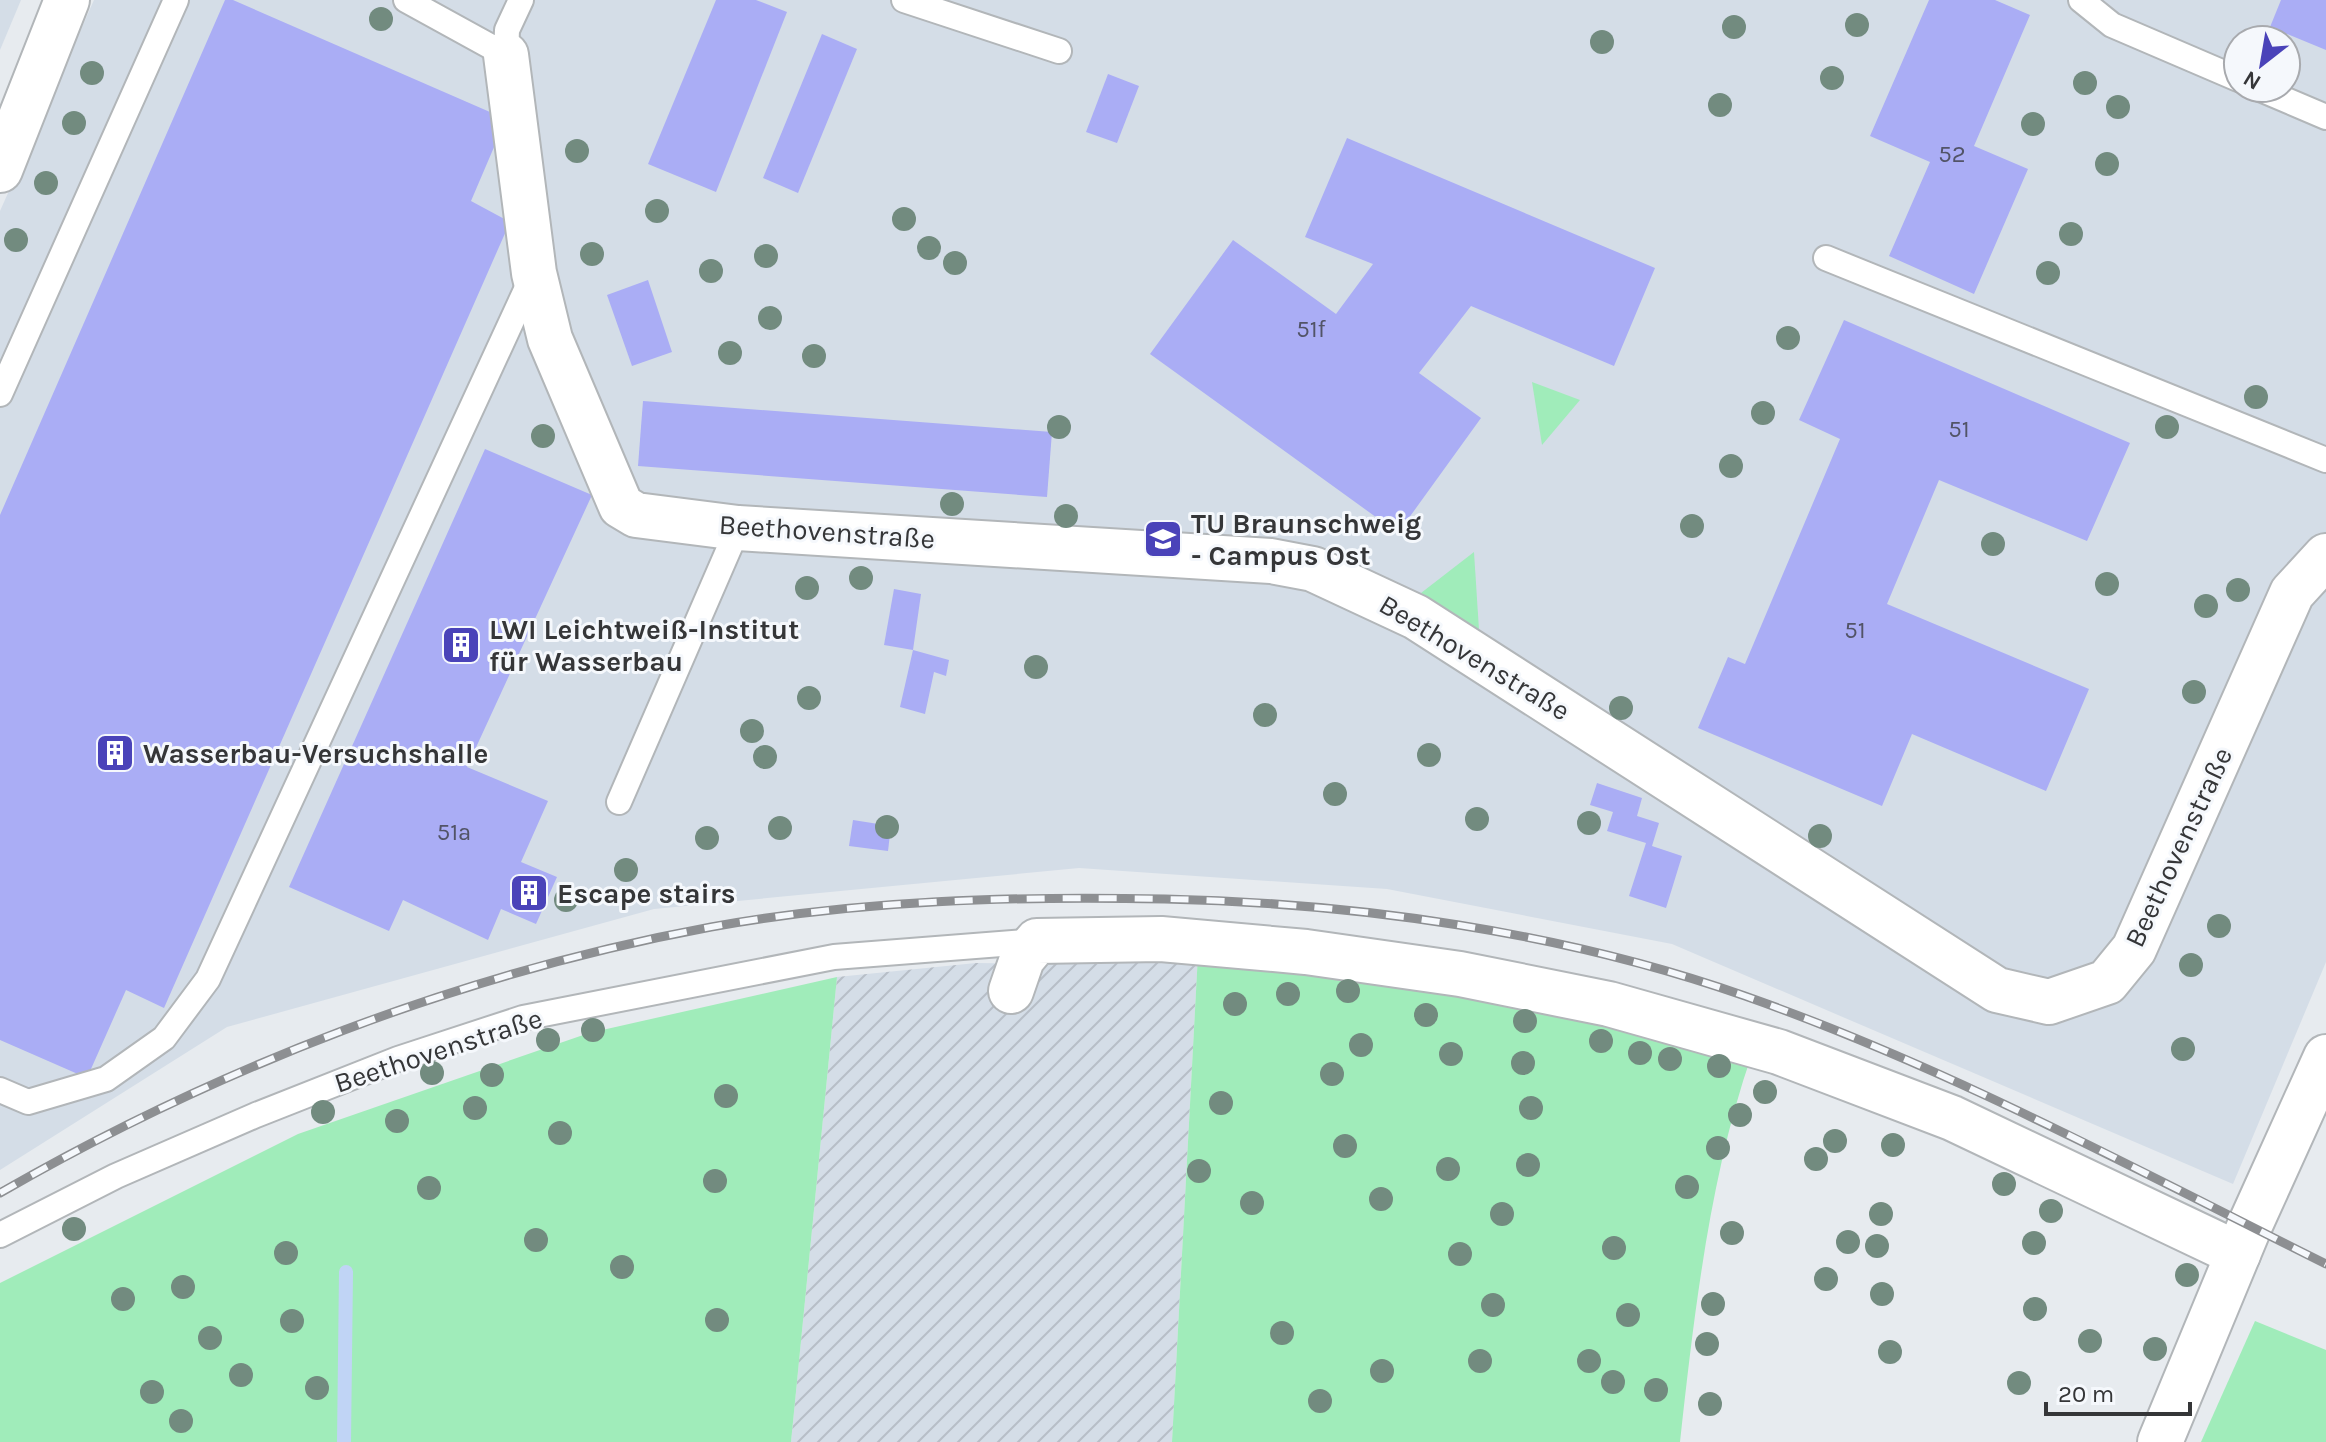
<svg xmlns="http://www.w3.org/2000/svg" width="2326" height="1442" font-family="Karla,sans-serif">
<defs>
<pattern id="industrial-furrows" width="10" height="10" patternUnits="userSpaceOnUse" patternTransform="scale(2)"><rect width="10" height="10" fill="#d4dde7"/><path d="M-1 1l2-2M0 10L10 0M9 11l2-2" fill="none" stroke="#b7bec7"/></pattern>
</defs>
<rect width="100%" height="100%" fill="#e7ebef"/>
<g fill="#d4dde7" fill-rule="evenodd">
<path d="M0 0H21L0 50Z"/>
<path d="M94 0H2326V962L2233 1184 1672 944 1387 889 1079 868 654 909 227 1027 0 1170V211ZM2238 40H2286V88H2238Z"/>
</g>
<path fill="url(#industrial-furrows)" d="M1198 954 1172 1442H791L837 977 976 963 1067 964Z"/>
<g fill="#a0ecba">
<path d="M1532 382 1580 400 1542 445Z"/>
<path d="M1474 552 1479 630 1421 593Z"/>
<path d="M1198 954 1574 1005 1752 1054C1710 1174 1694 1315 1680 1442H1172Z"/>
<path d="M837 977 791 1442H0V1283L298 1134 589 1033Z"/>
<path d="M2255 1321 2326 1350V1442H2201Z"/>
</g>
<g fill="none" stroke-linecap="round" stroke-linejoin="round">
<path stroke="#c0d4f5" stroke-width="14" d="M344 1442 346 1272"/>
</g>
<g fill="#aaadf5">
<path d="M225 0H233L506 119 471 201 510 222 164 1008 126 990 87 1078 0 1040V515Z"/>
<path d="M716 0H756L787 12 716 192 648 164Z"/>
<path d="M1929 0H1995L2030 15 1974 146 2028 169 1974 294 1889 256 1930 162 1870 136Z"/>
<path d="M2281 0H2326V50L2270 27Z"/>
<path d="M822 34 857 49 798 193 763 178Z"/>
<path d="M1108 74 1139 86 1117 143 1086 132Z"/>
<path d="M1347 138 1655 268 1614 366 1471 306 1419 373 1481 418 1398 533 1150 354 1233 240 1336 314 1373 264 1305 237Z"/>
<path d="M648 280 672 352 632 366 607 295Z"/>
<path d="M1844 320 2130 443 2087 541 1939 480 1887 604 2089 689 2046 791 1912 734 1882 806 1698 728 1728 657 1745 664 1840 439 1799 420Z"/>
<path d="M643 401 1052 432 1047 497 638 466Z"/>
<path d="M485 449 592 495 467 767 548 801 521 862 557 877 536 924 501 909 488 940 403 900 389 931 289 887Z"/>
<path d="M894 589 921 594 913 650 884 645Z"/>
<path d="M913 650 949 660 946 676 934 672 925 714 900 707Z"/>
<path d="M1597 783 1642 798 1637 816 1659 823 1652 846 1682 856 1666 908 1629 896 1646 843 1607 831 1613 812 1590 805Z"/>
<path d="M853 820 891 826 888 851 849 846Z"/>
</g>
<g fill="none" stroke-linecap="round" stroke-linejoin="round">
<g stroke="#b2b6b9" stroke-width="28">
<g id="lane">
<path d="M406 0 506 55 507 30 521 0"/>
<path d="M904 0 1059 51"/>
<path d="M2081 0 2112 25 2238 79"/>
<path d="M2258 88 2326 117"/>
<path d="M1826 258 2326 460"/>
<path d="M0 394 176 0"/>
<path d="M619 802 738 528"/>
<path d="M0 1090 28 1102 106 1079 164 1038 208 979 532 277"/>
<path d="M0 1235 116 1176 256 1115 398 1059 523 1018 834 957 1039 941"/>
</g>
</g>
<g stroke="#b2b6b9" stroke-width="48">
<g id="street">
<path d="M506 55 534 273 550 339 621 506 636 515 738 528 1271 561 1313 569 1416 617 1997 990 2049 1002 2107 982 2134 949 2292 593 2326 556"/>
<path d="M0 170 67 0"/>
<path d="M1011 991 1022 959 1037 941 1161 939 1306 952 1460 974 1609 1004 1779 1052 1952 1118 2238 1254"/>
<path d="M2160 1442 2250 1225 2326 1057"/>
</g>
</g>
<use href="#lane" stroke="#fff" stroke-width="24"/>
<use href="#street" stroke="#fff" stroke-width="44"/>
<g stroke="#8d8f92" stroke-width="9">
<path id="rail" d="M0 1193C219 1067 462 973 711 927 860 900 1014 896 1165 899 1357 903 1563 932 1745 996 1947 1067 2135 1169 2326 1264"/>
</g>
<use href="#rail" stroke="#f5f8fc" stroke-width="6" stroke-dasharray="18" stroke-linecap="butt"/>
</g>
<g fill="#728b7f">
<circle cx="381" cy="19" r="12"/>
<circle cx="1857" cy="25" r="12"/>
<circle cx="1734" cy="27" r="12"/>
<circle cx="1602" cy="42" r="12"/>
<circle cx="92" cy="73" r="12"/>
<circle cx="1832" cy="78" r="12"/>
<circle cx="2085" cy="83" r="12"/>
<circle cx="1720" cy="105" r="12"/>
<circle cx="2118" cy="107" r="12"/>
<circle cx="74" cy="123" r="12"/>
<circle cx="2033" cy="124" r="12"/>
<circle cx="577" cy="151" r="12"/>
<circle cx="2107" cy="164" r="12"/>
<circle cx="46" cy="183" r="12"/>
<circle cx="657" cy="211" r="12"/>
<circle cx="904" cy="219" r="12"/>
<circle cx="2071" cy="234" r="12"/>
<circle cx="16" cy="240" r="12"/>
<circle cx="929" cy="248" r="12"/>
<circle cx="592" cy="254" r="12"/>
<circle cx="766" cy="256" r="12"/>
<circle cx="955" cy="263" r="12"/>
<circle cx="711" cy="271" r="12"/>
<circle cx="2048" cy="273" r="12"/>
<circle cx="770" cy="318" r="12"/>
<circle cx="1788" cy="338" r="12"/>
<circle cx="730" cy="353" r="12"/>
<circle cx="814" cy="356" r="12"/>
<circle cx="2256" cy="397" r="12"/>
<circle cx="1763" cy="413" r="12"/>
<circle cx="1059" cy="427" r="12"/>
<circle cx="2167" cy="427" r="12"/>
<circle cx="543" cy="436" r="12"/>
<circle cx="1731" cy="466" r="12"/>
<circle cx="952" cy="504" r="12"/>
<circle cx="1066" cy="516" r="12"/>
<circle cx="1692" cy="526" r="12"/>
<circle cx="1993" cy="544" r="12"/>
<circle cx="861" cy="578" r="12"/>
<circle cx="2107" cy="584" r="12"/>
<circle cx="807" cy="588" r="12"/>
<circle cx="2238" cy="590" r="12"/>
<circle cx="2206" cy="606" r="12"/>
<circle cx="1036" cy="667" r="12"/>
<circle cx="2194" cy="692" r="12"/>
<circle cx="809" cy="698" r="12"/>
<circle cx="1621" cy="708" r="12"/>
<circle cx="1265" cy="715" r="12"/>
<circle cx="752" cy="731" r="12"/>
<circle cx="1429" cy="755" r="12"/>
<circle cx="765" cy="757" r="12"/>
<circle cx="1335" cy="794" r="12"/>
<circle cx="1477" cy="819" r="12"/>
<circle cx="1589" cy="823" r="12"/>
<circle cx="887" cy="827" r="12"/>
<circle cx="780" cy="828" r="12"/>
<circle cx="1820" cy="836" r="12"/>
<circle cx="707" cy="838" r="12"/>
<circle cx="626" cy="870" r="12"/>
<circle cx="566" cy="900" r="12"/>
<circle cx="2219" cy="926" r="12"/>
<circle cx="2191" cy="965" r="12"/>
<circle cx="1348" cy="991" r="12"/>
<circle cx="1288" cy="994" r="12"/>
<circle cx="1235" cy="1004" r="12"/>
<circle cx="1426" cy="1015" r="12"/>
<circle cx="1525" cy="1021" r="12"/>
<circle cx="593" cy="1030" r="12"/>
<circle cx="548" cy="1040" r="12"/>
<circle cx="1601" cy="1041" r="12"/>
<circle cx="1361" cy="1045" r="12"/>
<circle cx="2183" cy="1049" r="12"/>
<circle cx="1640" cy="1053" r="12"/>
<circle cx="1451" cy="1054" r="12"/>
<circle cx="1670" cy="1059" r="12"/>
<circle cx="1523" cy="1063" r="12"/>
<circle cx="1719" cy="1066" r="12"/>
<circle cx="432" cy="1073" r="12"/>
<circle cx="1332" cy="1074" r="12"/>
<circle cx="492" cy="1075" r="12"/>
<circle cx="1765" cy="1092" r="12"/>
<circle cx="726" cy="1096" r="12"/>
<circle cx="1221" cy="1103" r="12"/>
<circle cx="475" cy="1108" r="12"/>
<circle cx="1531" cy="1108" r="12"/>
<circle cx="323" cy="1112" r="12"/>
<circle cx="1740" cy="1115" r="12"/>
<circle cx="397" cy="1121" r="12"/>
<circle cx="560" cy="1133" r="12"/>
<circle cx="1835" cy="1141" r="12"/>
<circle cx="1893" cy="1145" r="12"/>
<circle cx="1345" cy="1146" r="12"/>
<circle cx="1718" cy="1148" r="12"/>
<circle cx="1816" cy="1159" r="12"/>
<circle cx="1528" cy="1165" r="12"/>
<circle cx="1448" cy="1169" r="12"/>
<circle cx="1199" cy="1171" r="12"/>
<circle cx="715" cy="1181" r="12"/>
<circle cx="2004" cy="1184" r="12"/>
<circle cx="1687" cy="1187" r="12"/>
<circle cx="429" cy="1188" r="12"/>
<circle cx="1381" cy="1199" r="12"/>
<circle cx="1252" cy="1203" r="12"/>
<circle cx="2051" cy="1211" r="12"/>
<circle cx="1502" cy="1214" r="12"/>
<circle cx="1881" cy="1214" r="12"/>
<circle cx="74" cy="1229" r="12"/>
<circle cx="1732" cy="1233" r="12"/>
<circle cx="536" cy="1240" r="12"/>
<circle cx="1848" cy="1242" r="12"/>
<circle cx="2034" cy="1243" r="12"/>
<circle cx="1877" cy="1246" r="12"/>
<circle cx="1614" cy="1248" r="12"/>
<circle cx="286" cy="1253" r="12"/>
<circle cx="1460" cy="1254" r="12"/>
<circle cx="622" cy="1267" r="12"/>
<circle cx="2187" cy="1275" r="12"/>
<circle cx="1826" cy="1279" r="12"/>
<circle cx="183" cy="1287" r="12"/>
<circle cx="1882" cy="1294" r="12"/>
<circle cx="123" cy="1299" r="12"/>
<circle cx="1713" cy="1304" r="12"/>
<circle cx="1493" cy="1305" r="12"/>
<circle cx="2035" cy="1309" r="12"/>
<circle cx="1628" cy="1315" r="12"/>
<circle cx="717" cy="1320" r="12"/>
<circle cx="292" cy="1321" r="12"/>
<circle cx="1282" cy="1333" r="12"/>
<circle cx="210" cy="1338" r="12"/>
<circle cx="2090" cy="1341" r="12"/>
<circle cx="1707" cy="1344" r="12"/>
<circle cx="2155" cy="1349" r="12"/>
<circle cx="1890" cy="1352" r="12"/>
<circle cx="1480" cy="1361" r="12"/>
<circle cx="1589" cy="1361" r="12"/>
<circle cx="1382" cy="1371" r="12"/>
<circle cx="241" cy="1375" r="12"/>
<circle cx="1613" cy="1382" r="12"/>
<circle cx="2019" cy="1383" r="12"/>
<circle cx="317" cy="1388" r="12"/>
<circle cx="1656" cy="1390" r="12"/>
<circle cx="152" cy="1392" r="12"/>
<circle cx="1320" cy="1401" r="12"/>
<circle cx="1710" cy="1404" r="12"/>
<circle cx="181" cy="1421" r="12"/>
</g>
<defs>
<g id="university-square" transform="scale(2)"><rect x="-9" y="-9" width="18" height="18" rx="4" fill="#4a43b9" stroke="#f5f8fc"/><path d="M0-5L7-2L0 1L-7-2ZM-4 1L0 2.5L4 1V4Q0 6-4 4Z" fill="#fff"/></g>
<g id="building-square" transform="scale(2)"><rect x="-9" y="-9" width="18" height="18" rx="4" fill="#4a43b9" stroke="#f5f8fc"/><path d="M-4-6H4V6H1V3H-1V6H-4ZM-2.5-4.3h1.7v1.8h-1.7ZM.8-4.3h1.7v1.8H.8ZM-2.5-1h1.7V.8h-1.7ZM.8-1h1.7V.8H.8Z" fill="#fff"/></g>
</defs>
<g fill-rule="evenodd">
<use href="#university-square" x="1163" y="539"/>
<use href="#building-square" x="461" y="645"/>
<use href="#building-square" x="115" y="753"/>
<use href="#building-square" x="529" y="893"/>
</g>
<g text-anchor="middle" stroke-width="6" stroke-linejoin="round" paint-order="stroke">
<g font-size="24" fill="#525467">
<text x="1952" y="162">52</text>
<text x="1311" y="337">51f</text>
<text x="1959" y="437">51</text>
<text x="1855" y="638">51</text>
<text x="454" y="840">51a</text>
</g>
<g font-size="28" font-weight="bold" fill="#353638" stroke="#f5f8fc" text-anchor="start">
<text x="1191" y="533">TU Braunschweig<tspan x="1191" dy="32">- Campus Ost</tspan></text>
<text x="489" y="639">LWI Leichtweiß-Institut<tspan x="489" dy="32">für Wasserbau</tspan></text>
<text x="143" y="763">Wasserbau-Versuchshalle</text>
<text x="557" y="903">Escape stairs</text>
</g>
<g font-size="28" fill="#353638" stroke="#f5f8fc">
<text transform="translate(827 531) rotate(4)" y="10">Beethovenstraße</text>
<text transform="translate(1475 657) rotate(31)" y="10">Beethovenstraße</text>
<text transform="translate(2178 847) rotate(-65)" y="10">Beethovenstraße</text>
<text transform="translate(438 1050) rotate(-18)" y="10">Beethovenstraße</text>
</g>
</g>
<g transform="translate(2262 64) rotate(211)"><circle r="38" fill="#f5f8fc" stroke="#a8aaae" stroke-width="2"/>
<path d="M0-6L14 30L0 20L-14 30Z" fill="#4a43b9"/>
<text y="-12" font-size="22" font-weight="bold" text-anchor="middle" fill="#353638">N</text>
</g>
<path d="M2046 1402v12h144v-12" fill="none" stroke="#353638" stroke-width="4"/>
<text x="2058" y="1402" font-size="24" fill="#353638" stroke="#f5f8fc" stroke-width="6" paint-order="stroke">20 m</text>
</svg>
